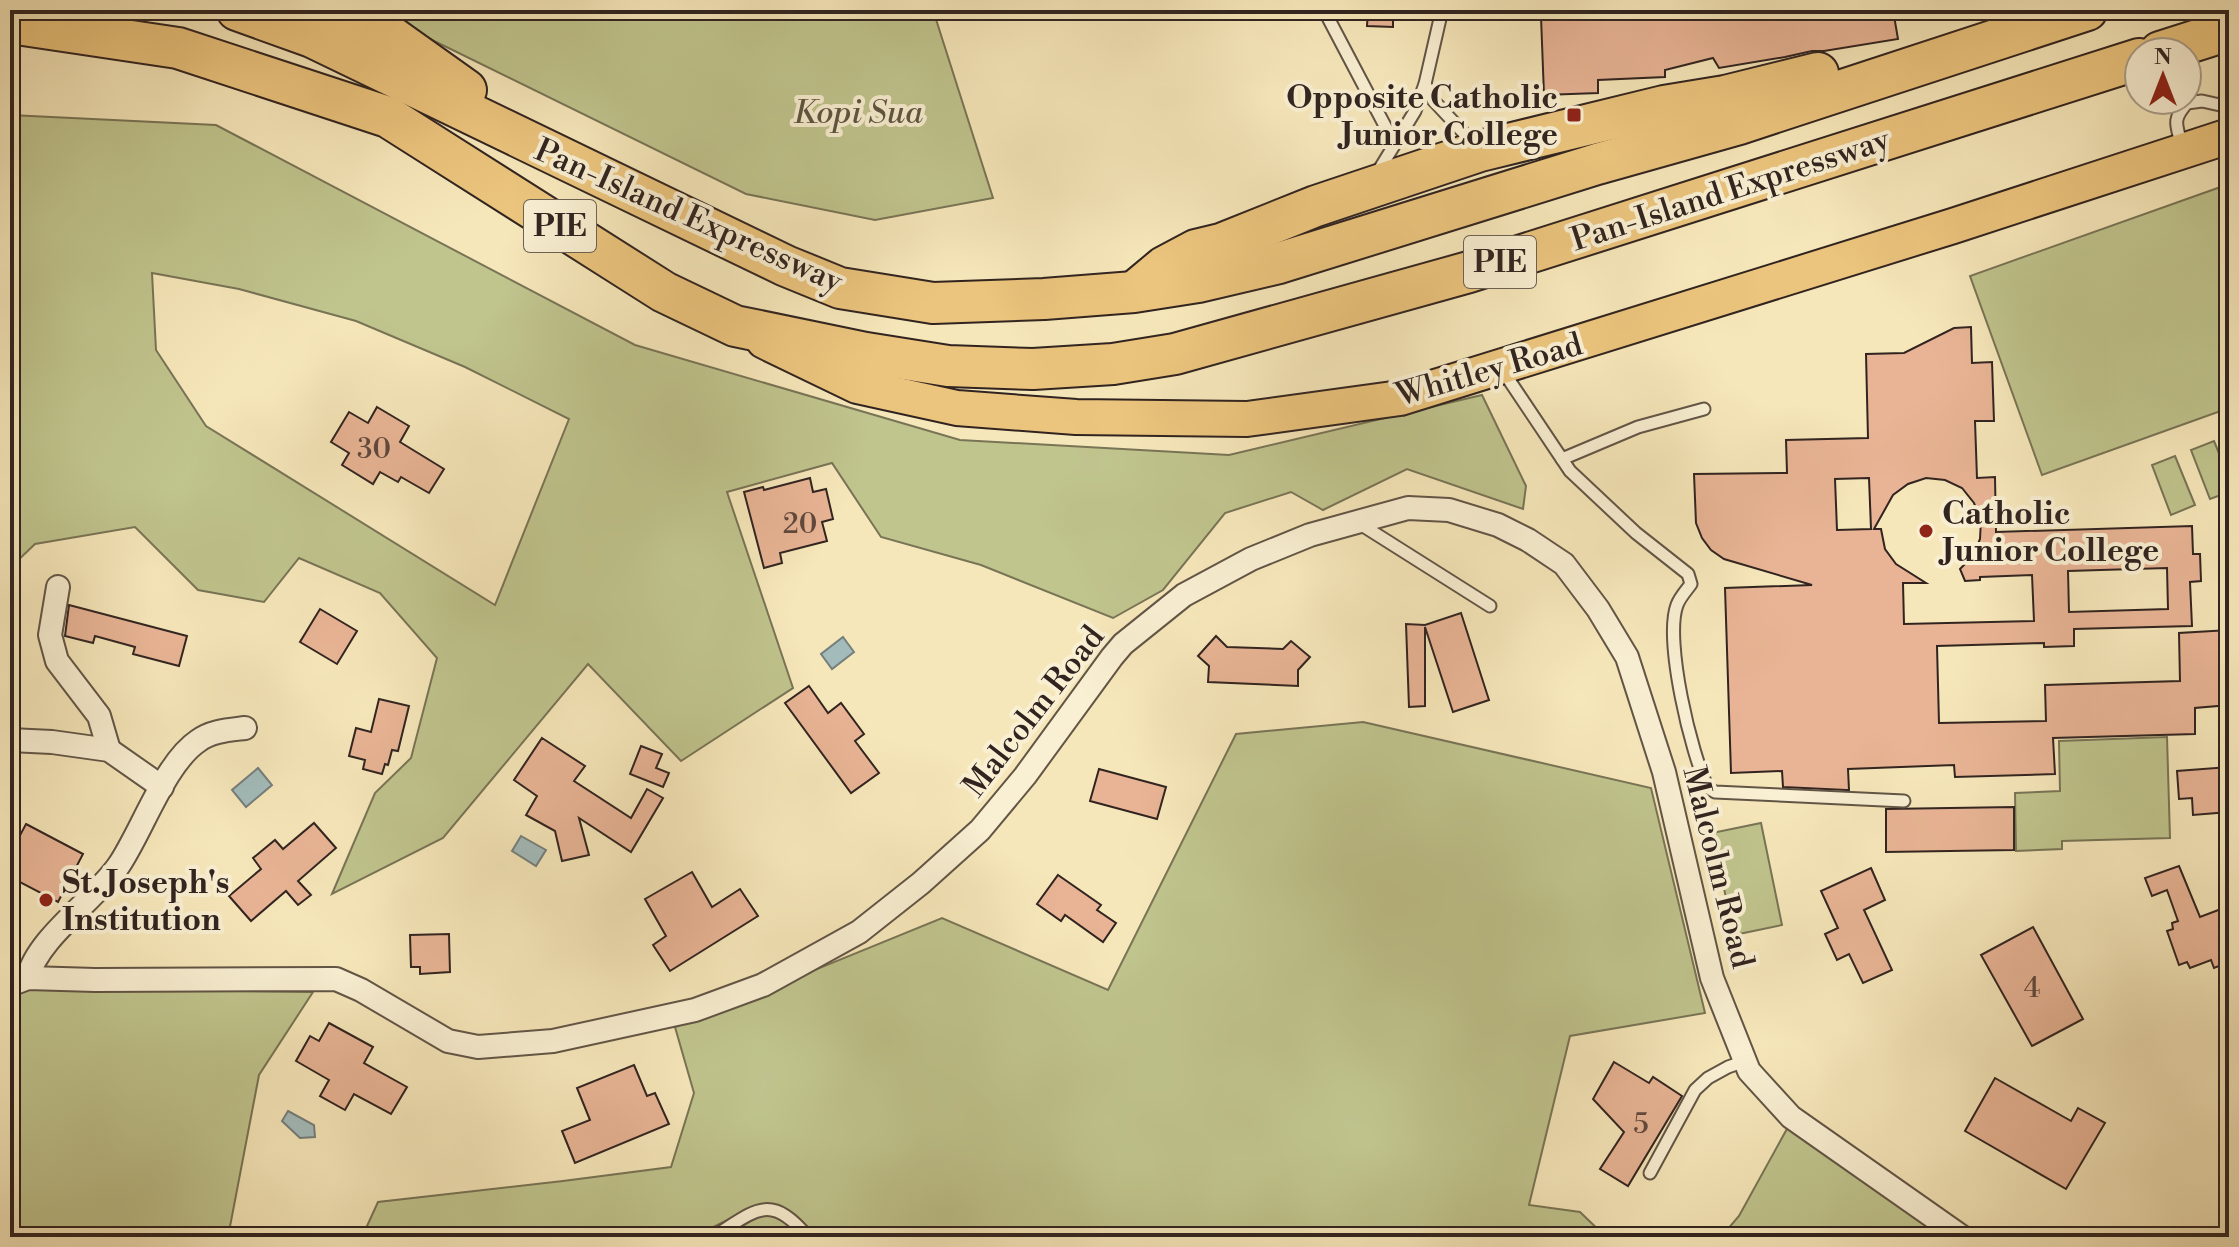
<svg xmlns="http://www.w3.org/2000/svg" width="2239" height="1247" font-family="'Libre Bodoni',serif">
<rect width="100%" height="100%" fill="#f6e7ba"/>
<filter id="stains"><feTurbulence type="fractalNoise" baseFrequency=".0025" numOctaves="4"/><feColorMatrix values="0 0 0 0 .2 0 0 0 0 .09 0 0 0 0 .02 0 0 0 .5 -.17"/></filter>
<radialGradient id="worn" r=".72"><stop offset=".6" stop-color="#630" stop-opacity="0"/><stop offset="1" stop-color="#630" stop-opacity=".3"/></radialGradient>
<g fill="#c0c48d" stroke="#787456" stroke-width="2" fill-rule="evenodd">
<path d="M371 10H933L993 198 875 220 746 194Z"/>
<path d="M10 115 216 125 635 345 960 440 1229 455 1482 395 1526 486 1523 509 1407 469 1323 510 1291 492 1225 513 1163 590 1113 618 981 565 881 537 832 463 727 492 793 688 681 761 588 664 443 838 332 894 375 793 411 758 437 658 380 593 299 558 264 602 198 590 135 527 35 544 10 568ZM152 273 239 289 356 321 465 367 569 419 495 605 206 426 156 350Z"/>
<path d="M2229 184V408L2042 475 1970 276Z"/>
<path d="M2214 441 2229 478V492L2210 499 2191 450Z"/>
<path d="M2175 456 2195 505 2171 515 2152 465Z"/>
<path d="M1363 722 1651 788 1705 1013 1570 1036 1529 1205 1580 1212 1606 1237H697L748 1210 693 1237H362L378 1202 563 1181 671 1167 694 1093 675 1027 942 918 1108 990 1236 734Z"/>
<path d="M2167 737 2170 838 2062 841V849L2016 851 2015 793 2060 791 2059 741Z"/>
<path d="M1761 823 1782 925 1734 935 1712 833Z"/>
<path d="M32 988 313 992 259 1075 228 1237H10V996Z"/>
<path d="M1788 1127 1946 1237H1721L1739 1216Z"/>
</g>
<g fill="#a3bcbb" stroke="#757f7d" stroke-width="2">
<path d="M843 637 854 652 832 669 821 654Z"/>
<path d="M258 768 272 785 246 807 232 790Z"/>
<path d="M521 836 546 850 536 866 512 851Z"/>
<path d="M288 1111 314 1125 315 1137 300 1138 282 1121Z"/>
</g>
<g fill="#e8b495" stroke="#312420" stroke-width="2" fill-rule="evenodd">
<path d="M1368 10H1393V27L1367 26Z"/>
<path d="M1663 10H1719V18L1767 10H1893L1898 39 1824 51H1812L1785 57 1719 68 1713 58 1665 70V77L1598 80V93L1544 95 1541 17 1663 12Z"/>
<path d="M1971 327 1972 363 1992 362 1994 421H1975L1977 478 1995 477 1996 532 2192 526 2193 554H2200L2201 581 2190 582 2192 626 2074 629V646L2044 647V643L1937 646 1939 723 2046 721 2045 685 2180 681 2179 633 2229 630V705L2195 708V734L2053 738 2055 774 1955 777 1954 765 1848 769 1849 790H1846L1783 787 1782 771 1731 773 1725 588 1812 585 1724 559 1711 550 1702 538 1696 523 1694 474 1787 473 1786 440 1868 438 1866 354 1904 353 1954 328ZM1869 478 1871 529 1837 530 1835 479ZM1926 478 1945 480 1962 488 1974 503 1981 520 1980 539 1973 556 1960 569 1965 581 1980 580V577L2032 575 2034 621 1904 624 1903 583H1926L1896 564 1885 549 1881 529H1874L1893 495 1908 484ZM2167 568 2168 609 2069 612 2068 571Z"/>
<path d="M377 407 409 426 400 442 444 469 429 493 401 477 398 482 380 472 373 484 342 465 349 453 331 442 349 412 368 423Z"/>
<path d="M810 478 813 492 826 489 833 519 822 522 827 541 780 553 782 563 764 568 744 492 763 487 764 490Z"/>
<path d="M69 605 187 636 179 666 133 654 135 647 95 636 93 643 65 636Z"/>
<path d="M320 609 357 631 337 664 300 642Z"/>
<path d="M1461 613 1489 700 1453 712 1425 627V706L1409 707 1406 624 1425 625Z"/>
<path d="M1216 636 1227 647 1283 649 1291 641 1310 657 1298 670V686L1208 682 1209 666 1198 656Z"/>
<path d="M809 686 828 713 841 703 864 734 855 741 879 773 851 793 785 703Z"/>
<path d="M379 699 409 706 398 751 392 750 388 765 385 764 382 774 363 769 365 760 349 756 356 728 371 732Z"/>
<path d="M542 738 585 766 574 781 631 818 647 789 663 798 631 852 579 818 589 855 562 861 555 831 526 815 537 796 514 780Z"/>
<path d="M641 746 662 754 656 768 669 773 663 787 630 774Z"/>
<path d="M2229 767V812L2193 815 2192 798 2179 799 2177 771Z"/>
<path d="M1099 769 1166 787 1157 819 1090 801Z"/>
<path d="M2014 807V850L1886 852V809Z"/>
<path d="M314 823 336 848 298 881 311 895 298 905 286 891 251 921 229 896 261 869 253 858 275 840 283 849Z"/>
<path d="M26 824 83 854 58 902 10 877V840L16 843Z"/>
<path d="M2179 866 2200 917 2229 906V962L2214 968 2211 960 2190 968 2187 962 2179 965 2167 931 2173 929 2172 923 2178 921 2167 890 2152 896 2145 878Z"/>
<path d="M1871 868 1885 900 1864 910 1892 970 1863 983 1849 954 1837 960 1825 934 1838 928 1821 891Z"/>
<path d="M692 872 712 907 740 889 758 916 670 971 653 945 666 936 645 899Z"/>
<path d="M1058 875 1101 905 1097 910 1116 923 1103 942 1065 915 1061 921 1037 904Z"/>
<path d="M2033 927 2083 1019 2032 1046 1981 955Z"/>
<path d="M449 934 450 972 420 974V967H411L410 935Z"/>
<path d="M329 1023 373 1047 364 1063 407 1087 391 1114 354 1094 345 1110 320 1096 329 1080 296 1061 310 1036 319 1041Z"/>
<path d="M1614 1062 1649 1083 1653 1077 1682 1096 1628 1186 1600 1169 1624 1132 1593 1099Z"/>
<path d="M634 1065 647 1096 655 1093 669 1124 575 1163 562 1131 590 1120 577 1088Z"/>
<path d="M1995 1078 2071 1121 2078 1108 2105 1123 2066 1189 1965 1131Z"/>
</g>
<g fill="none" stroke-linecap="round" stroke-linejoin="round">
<g stroke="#625546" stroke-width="15">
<g id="lane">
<path d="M1324 10 1394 143"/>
<path d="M1425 84 1433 100 1475 145"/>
<path d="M2182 147C2177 125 2171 121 2187 103L2202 101 2229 107"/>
<path d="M1376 175 1415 111 1425 84 1442 10"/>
<path d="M1503 371 1570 471 1636 533 1688 574 1691 584C1686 591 1680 597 1677 605 1664 640 1691 754 1708 788L1715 792 1904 801"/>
<path d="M1562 459 1638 427 1704 409"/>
<path d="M1357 522 1490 606"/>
<path d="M1650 1173 1695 1090 1708 1078 1728 1067 1745 1061"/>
<path d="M713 1237C756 1210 770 1192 808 1237"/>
</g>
</g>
<g stroke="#625546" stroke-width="26">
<g id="street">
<path d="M58 587 50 635 57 661 99 716 109 750"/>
<path d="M10 740 52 742 109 750 162 787"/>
<path d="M28 978C36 939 96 899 119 865 142 831 165 763 198 741 211 731 229 730 245 728"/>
<path d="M10 985 28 978 95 980 336 979 361 990 448 1041 478 1047 553 1041 695 1010 763 985 859 932 921 883 980 830 1025 776 1112 657 1123 644 1184 595 1251 559 1310 535 1408 508 1449 510 1498 525 1528 540 1564 564 1598 609 1627 657 1664 772 1712 978 1749 1071 1791 1117 1962 1237"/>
</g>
</g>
<g stroke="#312420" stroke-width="38">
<path id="primary" d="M764 341 857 386 957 408 1076 417 1247 419 1400 398 1953 226 2229 136"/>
</g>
<g stroke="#312420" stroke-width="44">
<g id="highway">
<path d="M237 10 312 37 786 266 840 288 933 303 1044 299 1134 292 1198 282 1279 263 1597 164 1739 124 2087 10"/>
<path d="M333 10 379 28 466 90"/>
<path d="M10 23 178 48 388 117 664 292 735 326 866 353 948 366 1033 369 1113 364 1175 354 1469 272 2139 59"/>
<path d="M2160 52 2229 30"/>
<path d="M1140 287 1164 267 1196 250 1221 244 1316 206 1480 151 1664 106 1725 96 1818 73"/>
</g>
</g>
<use href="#lane" stroke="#f9efd2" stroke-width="11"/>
<use href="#street" stroke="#f9efd2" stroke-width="22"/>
<use href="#primary" stroke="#ebc47d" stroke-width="34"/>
<use href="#highway" stroke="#ebc47d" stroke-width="40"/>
</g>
<g fill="#8f2418" stroke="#f9efd2" stroke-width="3">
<rect x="1566" y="107" width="16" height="16" rx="4"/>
<circle cx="1926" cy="531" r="8"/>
<circle cx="46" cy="900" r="8"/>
</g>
<g text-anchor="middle" stroke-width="8" stroke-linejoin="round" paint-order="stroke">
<g font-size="28" fill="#5f483d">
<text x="374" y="458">30</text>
<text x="800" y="533">20</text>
<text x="2032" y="997">4</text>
<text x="1641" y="1133">5</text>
</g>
<g fill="#f9efd2" stroke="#6d6155" stroke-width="2">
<rect x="524" y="200" width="72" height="52" rx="6"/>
<rect x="1464" y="236" width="72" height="52" rx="6"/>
</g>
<g font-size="30" font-weight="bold" fill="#312420">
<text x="560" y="236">PIE</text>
<text x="1500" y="272">PIE</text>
</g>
<g font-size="32" font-weight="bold" fill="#312420" stroke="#f9efd2" text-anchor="start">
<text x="1558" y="108" text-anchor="end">Opposite Catholic<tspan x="1558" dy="37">Junior College</tspan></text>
<text x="1942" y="524">Catholic<tspan x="1942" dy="37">Junior College</tspan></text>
<text x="62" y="893">St. Joseph's<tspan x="62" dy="37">Institution</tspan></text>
</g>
<g font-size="32" font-style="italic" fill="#5c5441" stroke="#f9efd2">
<text x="858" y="123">Kopi Sua</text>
</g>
<g font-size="32" fill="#312420" stroke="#f9efd2">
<text transform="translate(1730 189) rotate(-18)" y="11">Pan-Island Expressway</text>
<text transform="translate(689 215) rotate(24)" y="11">Pan-Island Expressway</text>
<text transform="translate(1489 369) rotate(-16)" y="11">Whitley Road</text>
<text transform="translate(1033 711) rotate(-52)" y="11">Malcolm Road</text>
<text transform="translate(1719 867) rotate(76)" y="11">Malcolm Road</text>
</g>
</g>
<rect width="2239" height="1247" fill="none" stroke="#f6e7ba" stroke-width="40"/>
<rect x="12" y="12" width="2215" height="1223" fill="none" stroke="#312420" stroke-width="4"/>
<rect x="20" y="20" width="2199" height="1207" fill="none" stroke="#312420" stroke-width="2"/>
<g transform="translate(2163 76)"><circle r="38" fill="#f9efd2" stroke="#a99e8b" stroke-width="2"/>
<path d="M0-6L14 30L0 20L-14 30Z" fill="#8f2418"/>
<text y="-12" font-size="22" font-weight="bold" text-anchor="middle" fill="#312420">N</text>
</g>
<rect width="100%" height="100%" filter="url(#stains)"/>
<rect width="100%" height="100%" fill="url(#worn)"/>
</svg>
